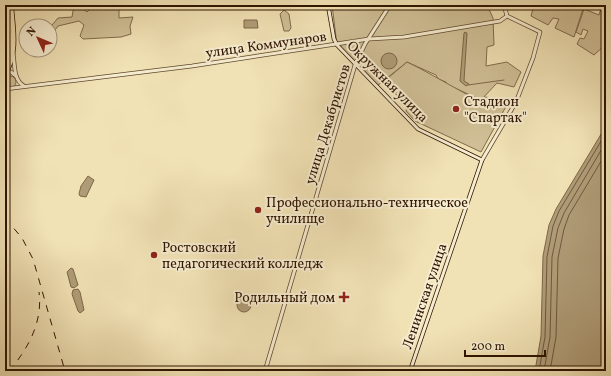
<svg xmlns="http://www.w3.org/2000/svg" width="611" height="376" font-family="Vollkorn,serif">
<rect width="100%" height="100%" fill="#f1e2b5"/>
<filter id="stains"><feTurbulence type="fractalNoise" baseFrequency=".005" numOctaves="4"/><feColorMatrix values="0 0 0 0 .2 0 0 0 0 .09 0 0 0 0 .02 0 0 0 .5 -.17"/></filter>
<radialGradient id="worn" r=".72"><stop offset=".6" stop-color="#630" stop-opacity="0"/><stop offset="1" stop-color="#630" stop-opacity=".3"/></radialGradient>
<g fill="#d0bf96" stroke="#7f6a4b">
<path d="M74 5H79L87 12 94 5H104L108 7 119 6V18L133 17 130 26 131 34 121 37 83 39 80 36 84 25 79 21 58 26 53 33H51L52 25 58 18 72 17Z"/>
<path d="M332 5H487L493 18 494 45 487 47 486 66 507 62 521 72 514 87 497 83 481 100 446 84V82L438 79 436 75 407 62 377 86 337 45Z"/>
<path d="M534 5H577V7L583 9 574 37 555 28 559 19 553 18 548 25 531 16Z"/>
<path d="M602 5H606V44L594 55 577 44 580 38 584 39 588 31 583 29 581 35 576 32 584 9 599 15Z"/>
<path d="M284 10 289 14 291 28 289 31H284L280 14Z"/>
<path d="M407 62C434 75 455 89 482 102L485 97 509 101 481 152 415 121 406 111 407 106 388 86V78Z"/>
<circle cx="10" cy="82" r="6"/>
</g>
<g fill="#af9c77" stroke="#7b6647">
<path d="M244 20H257L258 28H244Z"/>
<path d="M465 32 467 33 464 81 469 84 466 86 460 81 464 33Z"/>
<circle cx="389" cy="61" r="8"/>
<path d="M606 126V371H535L541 336 543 256 549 225 556 209Z"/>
<path d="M88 176 94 180 86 197 80 196 79 194 81 186Z"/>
<path d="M71 268 73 269 78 285 74 288 71 287 67 272Z"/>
<path d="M78 289 80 292 84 310 80 313 78 311 72 294 73 290Z"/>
<circle cx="244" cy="305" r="7"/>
</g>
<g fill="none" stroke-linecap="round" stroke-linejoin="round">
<g stroke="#6e583c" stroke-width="1">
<path d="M539 371 545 337 547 257 553 226 559 211 606 133"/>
<path d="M544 371 550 337 552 257 558 228 564 213 606 142"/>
<path d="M550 371 556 337 558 258 564 229 569 215 606 153"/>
</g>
<path stroke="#7b6647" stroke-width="1" d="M468 85 504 80"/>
<g stroke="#5f482d" stroke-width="4.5">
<g id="tertiary">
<path d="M13 53C15 64 13 80 24 86"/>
<path d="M6 73 11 72 16 76"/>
<path d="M5 89 192 66 369 39 404 37 500 21 507 16"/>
<path d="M482 160 516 102 533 58 540 32 507 16 504 5"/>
<path d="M265 371 355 65 365 44 390 5"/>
</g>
</g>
<g stroke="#2e1400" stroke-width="4.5">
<path id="secondary" d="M328 5 334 39 337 45 418 129 482 160 410 371"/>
</g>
<g stroke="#2e1400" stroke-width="5.5">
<g id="trunk">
<path d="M5 68 11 49 8 5"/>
<path d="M5 74C18 54 13 28 11 5"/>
</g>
</g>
<use href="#tertiary" stroke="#f6eccf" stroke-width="3"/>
<use href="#secondary" stroke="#f6eccf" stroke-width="3"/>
<use href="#trunk" stroke="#f1e2b5" stroke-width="4"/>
<g stroke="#2e1400" stroke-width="1" stroke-dasharray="7 7" stroke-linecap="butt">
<path d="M5 218 22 238 33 259 65 371"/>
<path d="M9 371C28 349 43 322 39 292"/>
</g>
</g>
<g fill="#8f2418" stroke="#f6eccf" stroke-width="1.5">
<circle cx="456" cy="109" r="4"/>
<circle cx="258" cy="210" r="4"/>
<circle cx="154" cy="255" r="4"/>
<path d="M342 291h4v4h4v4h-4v4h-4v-4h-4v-4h4z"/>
</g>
<g text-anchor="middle" stroke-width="4" stroke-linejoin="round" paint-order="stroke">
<g font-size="14" fill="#2e1400" stroke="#f6eccf">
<text transform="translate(266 44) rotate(-8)" y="5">улица Коммунаров</text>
<text transform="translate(388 81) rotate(45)" y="5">Окружная улица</text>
<text transform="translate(327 124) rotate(-73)" y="5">улица Декабристов</text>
<text transform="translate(424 296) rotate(-71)" y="5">Ленинская улица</text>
</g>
<g font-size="14" fill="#2e1400" stroke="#f6eccf" text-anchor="start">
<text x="464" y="106">Стадион<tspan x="464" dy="16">"Спартак"</tspan></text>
<text x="266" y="207">Профессионально-техническое<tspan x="266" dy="16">училище</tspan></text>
<text x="162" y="252">Ростовский<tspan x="162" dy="16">педагогический колледж</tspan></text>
<text x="335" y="302" text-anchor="end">Родильный дом</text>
</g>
</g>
<rect width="611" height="376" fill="none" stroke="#f1e2b5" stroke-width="20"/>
<rect x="6" y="6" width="599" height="364" fill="none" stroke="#2e1400" stroke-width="2"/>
<rect x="10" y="10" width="591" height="356" fill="none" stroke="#2e1400"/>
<g transform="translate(38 38) rotate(314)"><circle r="19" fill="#f6eccf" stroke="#a6967c"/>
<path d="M0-3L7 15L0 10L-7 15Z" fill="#8f2418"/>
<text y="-6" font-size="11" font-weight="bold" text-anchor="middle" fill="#2e1400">N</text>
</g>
<path d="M465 350v6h80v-6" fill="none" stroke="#2e1400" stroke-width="2"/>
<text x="471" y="350" font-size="12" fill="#2e1400" stroke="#f6eccf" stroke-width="3" paint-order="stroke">200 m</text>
<rect width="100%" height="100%" filter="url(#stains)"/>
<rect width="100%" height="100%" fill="url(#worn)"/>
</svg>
